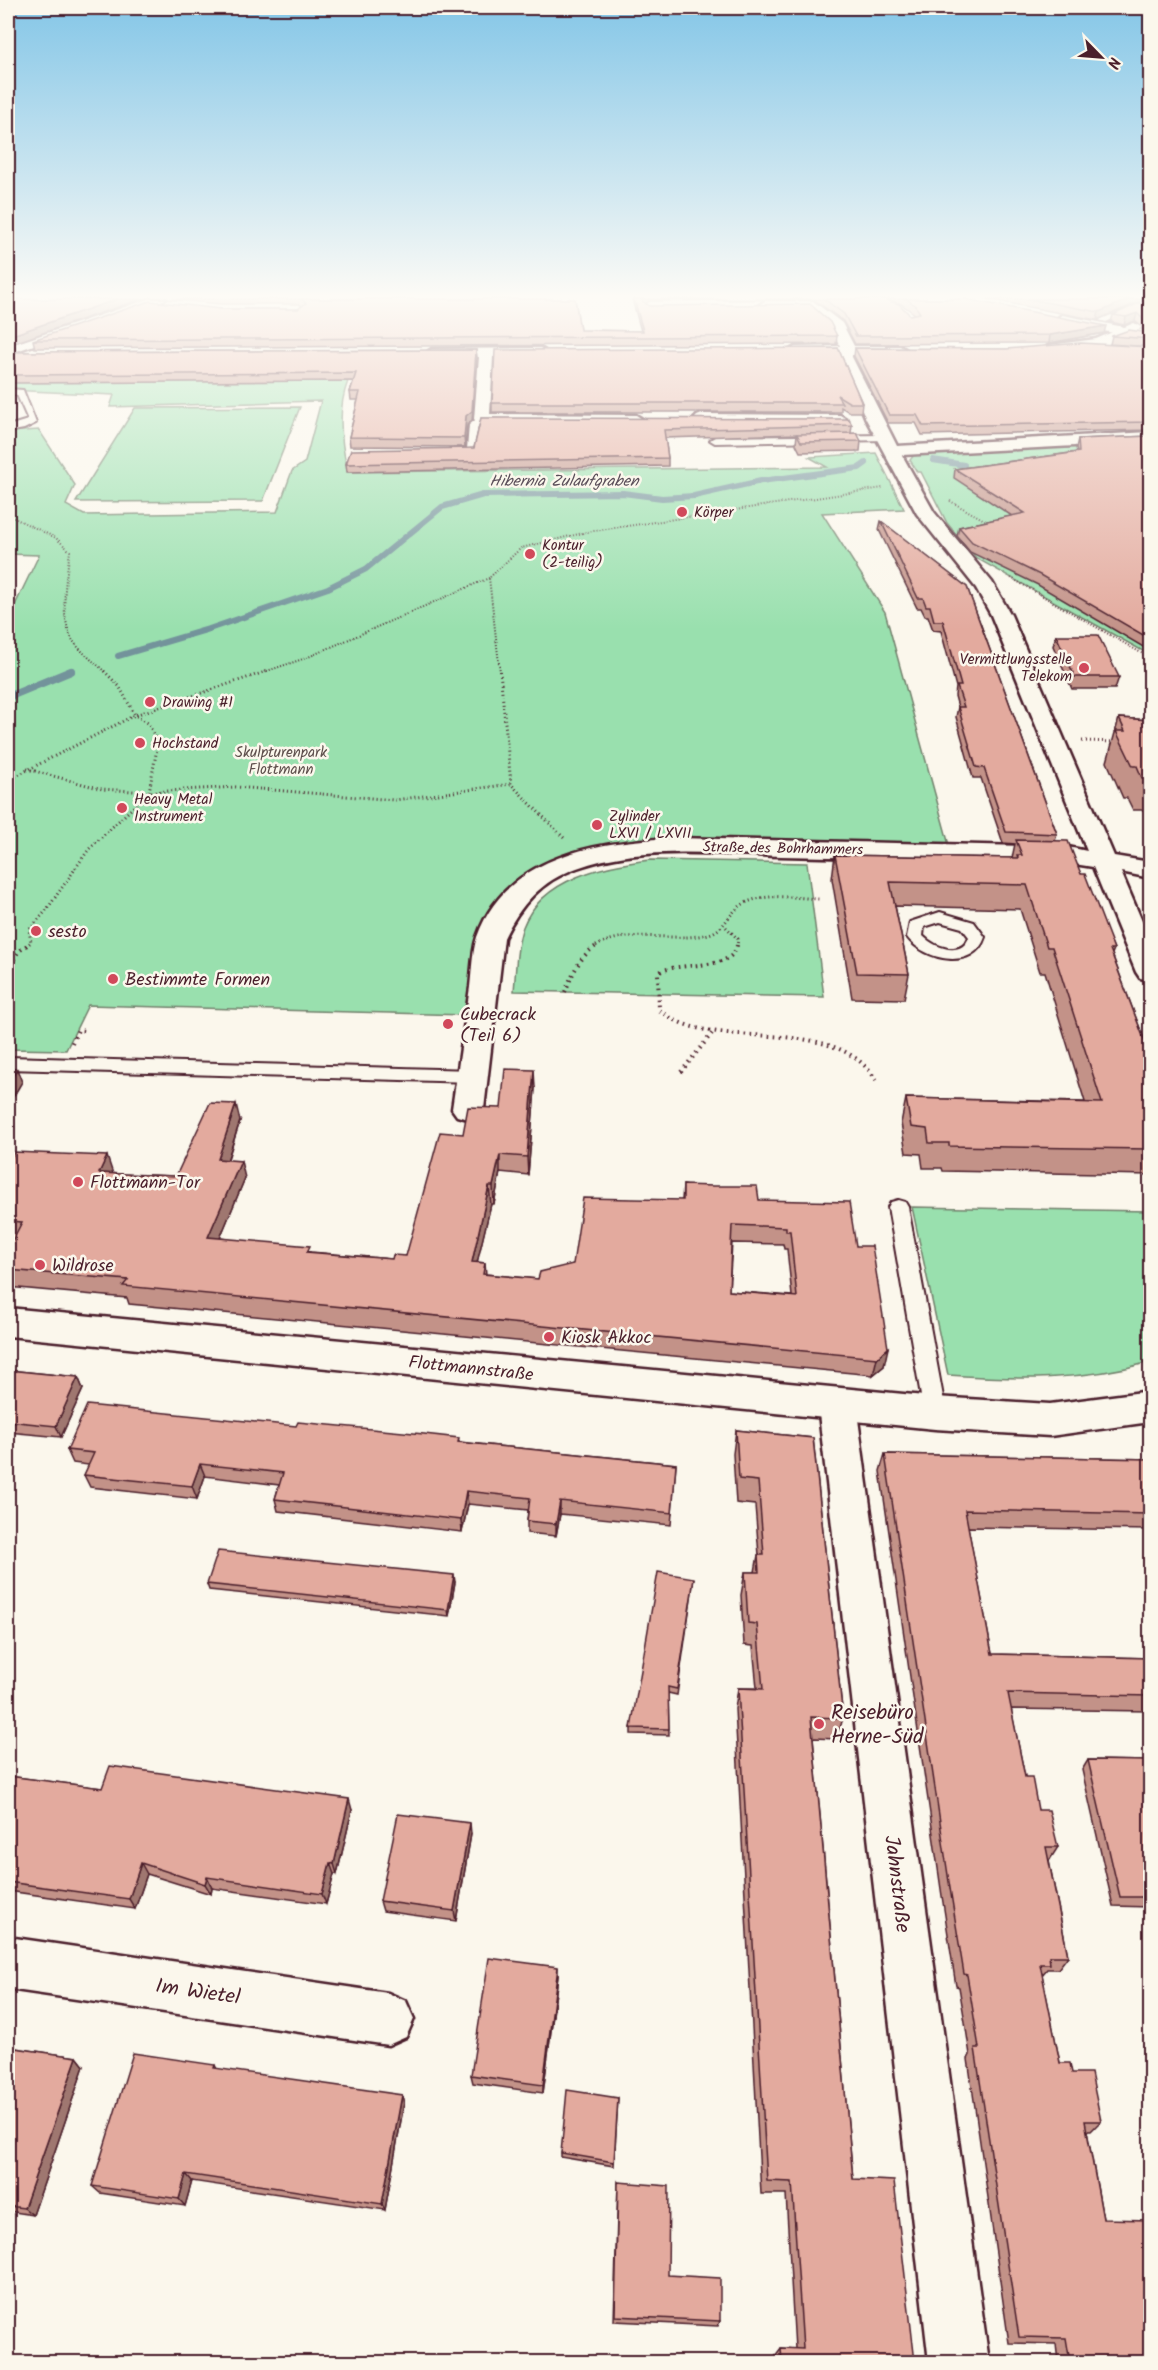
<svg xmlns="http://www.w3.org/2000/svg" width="1158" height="2370" font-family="Kalam,sans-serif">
<rect width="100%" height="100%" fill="#fbf7ec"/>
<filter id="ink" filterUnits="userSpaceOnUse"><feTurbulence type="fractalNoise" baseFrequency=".0167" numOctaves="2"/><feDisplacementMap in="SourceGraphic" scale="12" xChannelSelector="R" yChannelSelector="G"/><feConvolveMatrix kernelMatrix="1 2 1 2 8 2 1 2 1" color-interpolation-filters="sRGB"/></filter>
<g filter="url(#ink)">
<g fill="#99e0ae" stroke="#72806c" stroke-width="1.5">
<path d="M348 381C337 409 341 444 348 472L827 467 809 457 876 453 904 509 822 513 885 612 949 845C891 844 833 843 775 841 688 840 546 823 490 908 470 937 471 981 466 1015L88 1005 66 1050 8 1049V641L14 637 8 605H15L39 555 8 554V432L39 430 75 485 66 505 84 515 277 512 292 471 305 462 321 401 110 407 114 395 8 390V383Z"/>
<path d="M300 407 263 501 76 502 135 408Z"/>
<path d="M1150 439V655L976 558 947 523 921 472H917L910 460 915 454Z"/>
<path d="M651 860 807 863 824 997 514 991C516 970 516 947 523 927 542 878 605 865 651 860Z"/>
<path d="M912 1207 1150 1211V1362C1083 1381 1017 1380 948 1375Z"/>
</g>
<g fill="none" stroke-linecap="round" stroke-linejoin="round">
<path stroke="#73939b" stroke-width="4.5" d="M933 460 941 461"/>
<g stroke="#73939b" stroke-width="6">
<path d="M933 460 964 465"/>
<path d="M118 656 209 629 328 588 366 569 442 507 483 495 623 493 662 498 694 496 761 481 859 468 866 463"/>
<path d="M67 672 72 670"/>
</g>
<path stroke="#73939b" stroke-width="8" d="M8 697 71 671"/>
<g stroke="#4a1f2b" stroke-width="4">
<g id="service">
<path d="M1147 299H1150V302L1106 322 1099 320Z"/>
<path d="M8 389 23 390 36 423 24 429 8 432V426L28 420 17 395 8 394Z"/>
<path d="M479 417 487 419 478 426 474 454H447L445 452 450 449H467L469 425Z"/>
<path d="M885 435 890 438 888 440 715 443 710 440 715 437Z"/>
<path d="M940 912 974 922 985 937C974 971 925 961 907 937L910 922ZM940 922 962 928 969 937C962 958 935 948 923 936L924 927Z"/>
<path d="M8 1057 473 1070 482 1076 473 1082 8 1069Z"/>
<path d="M898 1200 905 1202 908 1207 946 1413 943 1420 935 1422 927 1420 924 1413 888 1207 891 1202Z"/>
</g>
</g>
<g stroke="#4a1f2b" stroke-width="5">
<g id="minor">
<path d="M149 299H166L8 354V346Z"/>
<path d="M813 301 842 323 854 346H900L907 350 900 354 852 355V357L897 446 1150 432V442L902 455 934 512 992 582 1011 615 1114 856 1150 862V878L1121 872 1150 940V980L1140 978 1136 972 1093 867 1068 863C972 860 876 858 781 856 714 854 640 845 577 868 541 881 520 905 504 938L484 1109 479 1116 468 1119 457 1116 452 1109C458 1068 464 1028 470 987 472 971 472 952 477 937 506 854 600 841 676 838L1068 847 1087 851 991 615 976 588 917 514 866 419 839 355H795L788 351 795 347 840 346 831 328 810 309H765L759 305 765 301Z"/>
<path d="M1134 323 1141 327 1139 330 1104 346 1050 353 1043 349 1050 345 1096 339Z"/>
<path d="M540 348 547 352 545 355 493 357 490 414 636 415 644 420 641 423 477 422 474 419 479 357H432L425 353 432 349Z"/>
<path d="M702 414 840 415 848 420 840 425 697 422 694 419 697 416Z"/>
<path d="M837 1389 850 1394 856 1405 989 2362H929L818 1405 824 1394Z"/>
<path d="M8 1937 388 1993 406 2001 414 2019 406 2037 388 2045 8 1989Z"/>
</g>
</g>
<g stroke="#4a1f2b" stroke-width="5">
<path id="tertiary" d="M8 1308 935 1397 1050 1404 1150 1391V1422L1050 1436 935 1429 8 1336Z"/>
</g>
<g stroke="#4a1f2b" stroke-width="5">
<path id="secondary" d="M1062 315 1150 332V340L1057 322 1056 319Z"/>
</g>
<g stroke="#4a1f2b" stroke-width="2" stroke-dasharray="1 2" stroke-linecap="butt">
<path d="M950 501 990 523"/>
<path d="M8 515 56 538 70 551C66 579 59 613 72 639 79 651 95 662 105 672"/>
<path d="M1011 578 1150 658"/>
<path d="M264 672 306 658 489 578"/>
<path d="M500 672 489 578 521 548 587 532 883 488"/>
</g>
<g stroke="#4a1f2b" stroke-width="3" stroke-dasharray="1 3" stroke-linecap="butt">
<path d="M104 671 119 686 135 715 148 723 158 743 149 792 236 787 395 800 511 784"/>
<path d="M500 671 511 784 564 838"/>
<path d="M1082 741 1117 742"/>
<path d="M27 769 102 789 148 792"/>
<path d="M8 780 135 715 268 671"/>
<path d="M726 927 738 939 737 946"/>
<path d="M26 946 31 942 29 930 45 912 89 849 149 792"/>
<path d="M596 946C627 928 670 942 704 935 724 932 725 918 739 907 760 891 795 898 820 899"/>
</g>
<g stroke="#4a1f2b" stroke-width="4" stroke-dasharray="1.5 4.5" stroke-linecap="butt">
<path d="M737 945C732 973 678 960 658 973L659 1010C665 1014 672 1019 679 1022 737 1048 837 1017 876 1080"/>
<path d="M8 970 18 952 27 945"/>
<path d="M565 992C573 973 580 955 598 945"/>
<path d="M72 1043 78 1030 87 1031"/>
<path d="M681 1072 714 1031"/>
</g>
<use href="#service" fill="#fbf7ec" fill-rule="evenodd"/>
<use href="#minor" fill="#fbf7ec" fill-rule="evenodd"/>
<use href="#tertiary" fill="#fbf7ec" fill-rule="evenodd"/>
<use href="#secondary" fill="#fbf7ec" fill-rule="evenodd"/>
</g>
<g fill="#c39288" stroke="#4a1f2b" stroke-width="1.5" fill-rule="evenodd">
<path d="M165 299H575L580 330 641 331 632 299H883L910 315 915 314 901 304 884 299H965L1104 333 1049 343 855 344 843 321 813 299 649 301 646 303 649 306 837 336 836 344 35 348 33 340 221 309H298L302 306 299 304H222Z"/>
<path d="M987 299H1146L1097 320Z"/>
<path d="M1150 299V330L1143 328 1135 321 1124 325 1111 322 1113 315Z"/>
<path d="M1150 333V430L922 435 916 423H888L854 356 855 348 1006 349 1150 347 1110 344 1112 336Z"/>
<path d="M838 348 862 403 861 412H849L841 407V412H492V403Z"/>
<path d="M476 350 477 358 472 420 467 425 465 447 350 446 349 437 358 400H351L350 392 353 381 8 383V352Z"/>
<path d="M481 418 852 425 851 433 861 441 860 451 800 452 796 444 797 434 665 438 668 458V466L347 472 346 464 474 448Z"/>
<path d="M1150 436V651L1038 585 970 552 957 536 959 527 1012 516 954 478 955 469 1077 452 1076 448 1078 439Z"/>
<path d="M881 521 967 587 1057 834 1055 841 1081 874 1114 949 1112 954 1150 1055V1175L943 1171 942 1168H923L921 1154 906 1153 901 1123 906 1098 1085 1102 1045 972H1040L1020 909 895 906 909 974 904 999 852 998 832 879 835 855 1012 858 1015 844 1003 843 981 778H973L956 717 958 707 955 696 956 687 941 631 933 630 928 616H925L921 608H917L879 530Z"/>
<path d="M1056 635 1119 677 1115 689H1072L1053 646Z"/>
<path d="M1119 718 1150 720V810H1133L1127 798H1123L1107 762Z"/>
<path d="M535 1088 528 1175 500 1172 494 1204H491L477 1262 485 1263 486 1274 538 1279 573 1264 682 1200 683 1185 759 1200 856 1246 884 1366 873 1375 129 1304 127 1298 8 1287V1270L13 1239 8 1238V1166L113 1174 176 1176 240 1121 228 1159 245 1178 220 1238 311 1252 392 1259 406 1256 463 1134 501 1108ZM732 1243 783 1244 784 1249H787L792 1296 729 1291Z"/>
<path d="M8 1370 78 1377 83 1389 61 1437 8 1432Z"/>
<path d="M736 1430 813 1438 843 1718 837 1739 813 1738 853 2179 915 2362H775V2356L781 2348 795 2349 786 2194H761L735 1709 738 1688H757L753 1646 744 1645 741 1595 745 1572H755L758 1555H759L755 1505 736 1503 733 1454Z"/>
<path d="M459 1442 676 1464 671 1525 560 1514 556 1536 527 1533V1521L528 1510 468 1504 462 1532 278 1511 275 1499 279 1485 205 1476 197 1499 90 1487 84 1475 89 1465 73 1463 67 1450Z"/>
<path d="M885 1454 1150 1459V1530L968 1527 992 1654 1150 1658V1719L1148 1711 1011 1709 1025 1777 1038 1810 1058 1847 1049 1861 1068 1956 1058 1969H1047L1042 1975 1060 2063 1072 2073 1101 2121 1091 2131H1087L1103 2219 1150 2362H1058L1056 2344 1009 2343 968 2059 970 2055 965 2022 959 1987 956 1986 942 1896 880 1471Z"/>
<path d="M694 1578 677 1695 668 1693 669 1735 631 1734V1728Z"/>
<path d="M455 1582 449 1616 209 1590 207 1584Z"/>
<path d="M1088 1760 1150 1761V1907L1113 1906 1082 1770Z"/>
<path d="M8 1776 102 1788 352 1810 337 1874H334L326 1904 212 1888 211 1894 147 1874 135 1909 8 1891Z"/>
<path d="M471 1834 456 1921 383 1911 380 1901Z"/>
<path d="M558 1976 543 2093 473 2083 471 2075Z"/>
<path d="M8 2047 77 2057 84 2066 33 2215 8 2211Z"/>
<path d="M215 2065 217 2069 404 2103 385 2210 192 2181 185 2206 100 2193 92 2186Z"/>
<path d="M618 2098 614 2166 561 2157V2153Z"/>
<path d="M618 2182 668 2275 720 2321 718 2326 614 2321Z"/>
</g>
<g fill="#9f776f" stroke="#4a1f2b" stroke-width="1.5">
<path d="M118 299H141L14 343 12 335Z"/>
<path d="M643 299H649V301L641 308V300Z"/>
<path d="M1130 299H1146L1097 320 1099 312Z"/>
<path d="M1137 313 1135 321 1124 325 1126 317Z"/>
<path d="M1106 326 1104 333 1049 343 1050 335Z"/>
<path d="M8 340H13L15 348H8Z"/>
<path d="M476 350 477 358 472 420 467 425 465 447 464 438 466 416Z"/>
<path d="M17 1069 22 1082 8 1106V1084Z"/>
<path d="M534 1070 535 1088 528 1175 527 1157Z"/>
<path d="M236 1104 240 1121 222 1176 218 1159Z"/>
<path d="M500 1155V1172L494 1204 493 1186Z"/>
<path d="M107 1156 113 1174 99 1173Z"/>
<path d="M241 1161 245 1178 213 1255 208 1237Z"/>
<path d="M489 1186 491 1204 473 1280 472 1262Z"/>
<path d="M888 1348 884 1366 873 1375 877 1358Z"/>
<path d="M78 1377 83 1389 61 1437 56 1426Z"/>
<path d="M200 1464 205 1476 197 1499 192 1486Z"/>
<path d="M466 1491 468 1504 462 1532 461 1520Z"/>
<path d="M560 1501V1514L556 1536V1524Z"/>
<path d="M454 1575 455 1582 449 1616 448 1610Z"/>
<path d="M349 1799 352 1810 337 1874 334 1864Z"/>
<path d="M470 1823 471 1834 456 1921 454 1911Z"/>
<path d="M141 1863 147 1874 135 1909 129 1899Z"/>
<path d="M330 1863 334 1874 326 1904 322 1894Z"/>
<path d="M207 1877 212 1888 211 1894 205 1884Z"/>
<path d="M558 1967V1976L543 2093V2085Z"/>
<path d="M77 2057 84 2066 33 2215 24 2208Z"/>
<path d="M402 2095 404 2103 385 2210 382 2204Z"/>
<path d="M186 2174 192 2181 185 2206 179 2199Z"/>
</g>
<g fill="#e3aa9e" stroke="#4a1f2b" stroke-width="1.5" fill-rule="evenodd">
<path d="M8 299H118L12 335 13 340H8Z"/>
<path d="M301 299H575L580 330 643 331 634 299H643L641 300 649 306 810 304 830 322 837 336 33 340 150 301 221 309H298L306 303Z"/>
<path d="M824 299H883L899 304 910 315 920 313 915 305 906 299H965L1106 326 1050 335 856 336 844 314Z"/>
<path d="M1028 299H1130L1099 312Z"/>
<path d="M1148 299H1150V322L1145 321 1137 313 1126 317 1113 315Z"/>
<path d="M1129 330 1150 333V339L1112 336Z"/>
<path d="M1081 343 1150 347V422L923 426 917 415H889L855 348 1006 349Z"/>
<path d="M838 348 862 403H850L837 395 842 403H492L495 350Z"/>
<path d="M476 350 472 411 466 416 464 438 349 437 360 392H350L356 373 8 375V352Z"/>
<path d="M481 418 849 419 852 425 664 430 668 458 346 464 351 450 474 448Z"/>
<path d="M857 433 861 441 801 442 797 434Z"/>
<path d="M1150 436V639L1040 575 972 542 959 527 1025 513 955 469 1079 452 1078 439Z"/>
<path d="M881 521 967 587 1057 834 1006 832 984 768 976 767 958 707H964L957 686H961L943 621H934L930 606H926L923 598H918Z"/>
<path d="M1056 635H1098L1119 677H1075Z"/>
<path d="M1119 718 1150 720V778H1142L1137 766H1133L1116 731H1125Z"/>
<path d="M1016 840 1068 841 1081 874H1085L1114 949H1110L1150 1055V1149L949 1146V1143H929L927 1129 911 1127 906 1098 1102 1103 1052 947H1047L1027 885 890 882 909 974 857 973 835 855 1018 858 1017 855H1022Z"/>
<path d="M8 1068 17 1069 8 1084Z"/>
<path d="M505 1069 534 1070 527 1157 500 1155 493 1186H489L472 1262 485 1263 483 1274 538 1279 540 1272 573 1264 583 1198 683 1200V1185L713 1186H757L759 1200 849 1202 856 1246H872L888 1348 877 1358 123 1286 128 1280 8 1270V1249L22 1222 8 1221V1166L14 1152 107 1156 99 1173 176 1176 210 1103 236 1104 218 1159 241 1161 208 1237 310 1246 307 1252 392 1259 393 1255 406 1256 440 1132 463 1134 468 1107 501 1108ZM732 1225 786 1227V1231H790L797 1297 729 1291Z"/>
<path d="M8 1370 78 1377 56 1426 8 1421Z"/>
<path d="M87 1405 296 1426 298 1422 424 1434 459 1438 458 1442 676 1464 672 1513 560 1501 556 1524 527 1521 530 1498 466 1491 461 1520 275 1499 283 1473 200 1464 192 1486 84 1475 94 1453 67 1450Z"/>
<path d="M736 1430 813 1438 843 1718 811 1717 853 2179 894 2181 915 2362H782L781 2348 803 2349 792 2182 767 2181 738 1688 763 1689 757 1624 748 1623 745 1572H759L758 1555H764L758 1481 739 1479Z"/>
<path d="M885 1454 1150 1459V1514L965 1510 992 1654 1150 1658V1696L1008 1693 1025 1777H1032L1038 1810H1049L1058 1847H1046L1068 1956H1049L1050 1964H1040L1060 2063H1070L1072 2073H1091L1101 2121H1085L1103 2219 1150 2220V2362H1070L1066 2338 1019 2337 975 2048H979L973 2011 967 1975 964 1974 949 1882Z"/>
<path d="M218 1551 454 1575 448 1610 207 1584Z"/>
<path d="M658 1572 694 1578 677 1689 668 1687 669 1729 631 1728Z"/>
<path d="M1088 1760 1150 1761V1897H1120Z"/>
<path d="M110 1766 349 1799 334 1864 330 1863 322 1894 207 1877 205 1884 141 1863 129 1899 8 1882V1776L102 1788Z"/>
<path d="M398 1814 470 1823 454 1911 380 1901Z"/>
<path d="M489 1958 558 1967 543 2085 471 2075Z"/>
<path d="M8 2047 77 2057 24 2208 8 2206Z"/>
<path d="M133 2053 215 2065 214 2068 402 2095 382 2204 186 2174 179 2199 92 2186Z"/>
<path d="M567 2090 618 2098 614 2162 561 2153Z"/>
<path d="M618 2182 669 2186 668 2275 720 2278V2321L615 2316Z"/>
</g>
</g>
<linearGradient id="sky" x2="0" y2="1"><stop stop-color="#84c6e7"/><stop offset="0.47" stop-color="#fdfbf6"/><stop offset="1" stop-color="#fdfbf6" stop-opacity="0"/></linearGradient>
<rect width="1158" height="630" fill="url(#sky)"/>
<g fill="#d1495b" stroke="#fbf7ec" stroke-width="2">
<circle cx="682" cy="512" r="6"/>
<circle cx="530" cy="554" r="6"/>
<circle cx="1084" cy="668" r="6"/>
<circle cx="150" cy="702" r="6"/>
<circle cx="140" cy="743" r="6"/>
<circle cx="122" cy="808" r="6"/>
<circle cx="597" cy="825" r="6"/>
<circle cx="36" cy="931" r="6"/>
<circle cx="113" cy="979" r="6"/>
<circle cx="448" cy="1024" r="6"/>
<circle cx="78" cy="1182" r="6"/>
<circle cx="40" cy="1265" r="6"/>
<circle cx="549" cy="1337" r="6"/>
<circle cx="819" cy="1724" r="6"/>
</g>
<g text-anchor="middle" stroke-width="5" stroke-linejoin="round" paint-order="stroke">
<g font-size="15" fill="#4a1f2b" stroke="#fbf7ec" text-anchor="start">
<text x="694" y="517">Körper</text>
<text x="542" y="550">Kontur<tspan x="542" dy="17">(2-teilig)</tspan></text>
<text x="1072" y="664" text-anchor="end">Vermittlungsstelle<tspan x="1072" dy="17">Telekom</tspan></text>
<text x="162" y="707">Drawing #1</text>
<text x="152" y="748">Hochstand</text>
<text x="134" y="804">Heavy Metal<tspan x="134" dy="17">Instrument</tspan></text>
<text x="609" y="821">Zylinder<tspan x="609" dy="17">LXVI / LXVII</tspan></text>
</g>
<g font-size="15" fill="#5e4f4c" stroke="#fbf7ec">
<text x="281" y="757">Skulpturenpark<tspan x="281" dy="17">Flottmann</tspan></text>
</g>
<g font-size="15" fill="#4a1f2b" stroke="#fbf7ec">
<text transform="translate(783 848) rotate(1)" y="5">Straße des Bohrhammers</text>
</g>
<g font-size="16" font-style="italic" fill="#5b4f5a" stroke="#fbf7ec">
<text x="564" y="486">Hibernia Zulaufgraben</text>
</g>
<g font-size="18" fill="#4a1f2b" stroke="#fbf7ec" text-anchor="start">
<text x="48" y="937">sesto</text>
<text x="125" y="985">Bestimmte Formen</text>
<text x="460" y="1020">Cubecrack<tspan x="460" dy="21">(Teil 6)</tspan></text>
<text x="90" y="1188">Flottmann-Tor</text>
<text x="52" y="1271">Wildrose</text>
<text x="561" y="1343">Kiosk Akkoc</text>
</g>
<g font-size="18" fill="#4a1f2b" stroke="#fbf7ec">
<text transform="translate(471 1368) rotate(6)" y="6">Flottmannstraße</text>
</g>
<g font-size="21" fill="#4a1f2b" stroke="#fbf7ec" text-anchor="start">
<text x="831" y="1719">Reisebüro<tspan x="831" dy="24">Herne-Süd</tspan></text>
</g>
<g font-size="21" fill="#4a1f2b" stroke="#fbf7ec">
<text transform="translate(898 1884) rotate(83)" y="7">Jahnstraße</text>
<text transform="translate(198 1991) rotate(8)" y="7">Im Wietel</text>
</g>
</g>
<rect width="1158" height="2370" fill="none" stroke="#fbf7ec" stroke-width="30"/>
<rect x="15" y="15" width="1128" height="2340" fill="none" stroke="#4a1f2b" stroke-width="2" filter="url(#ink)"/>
<g transform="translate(1101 57) rotate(115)" stroke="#fbf7ec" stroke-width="4.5" paint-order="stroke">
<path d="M0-4.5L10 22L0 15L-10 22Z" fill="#4a1f2b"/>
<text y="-9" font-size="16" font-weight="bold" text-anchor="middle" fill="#4a1f2b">N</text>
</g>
</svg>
